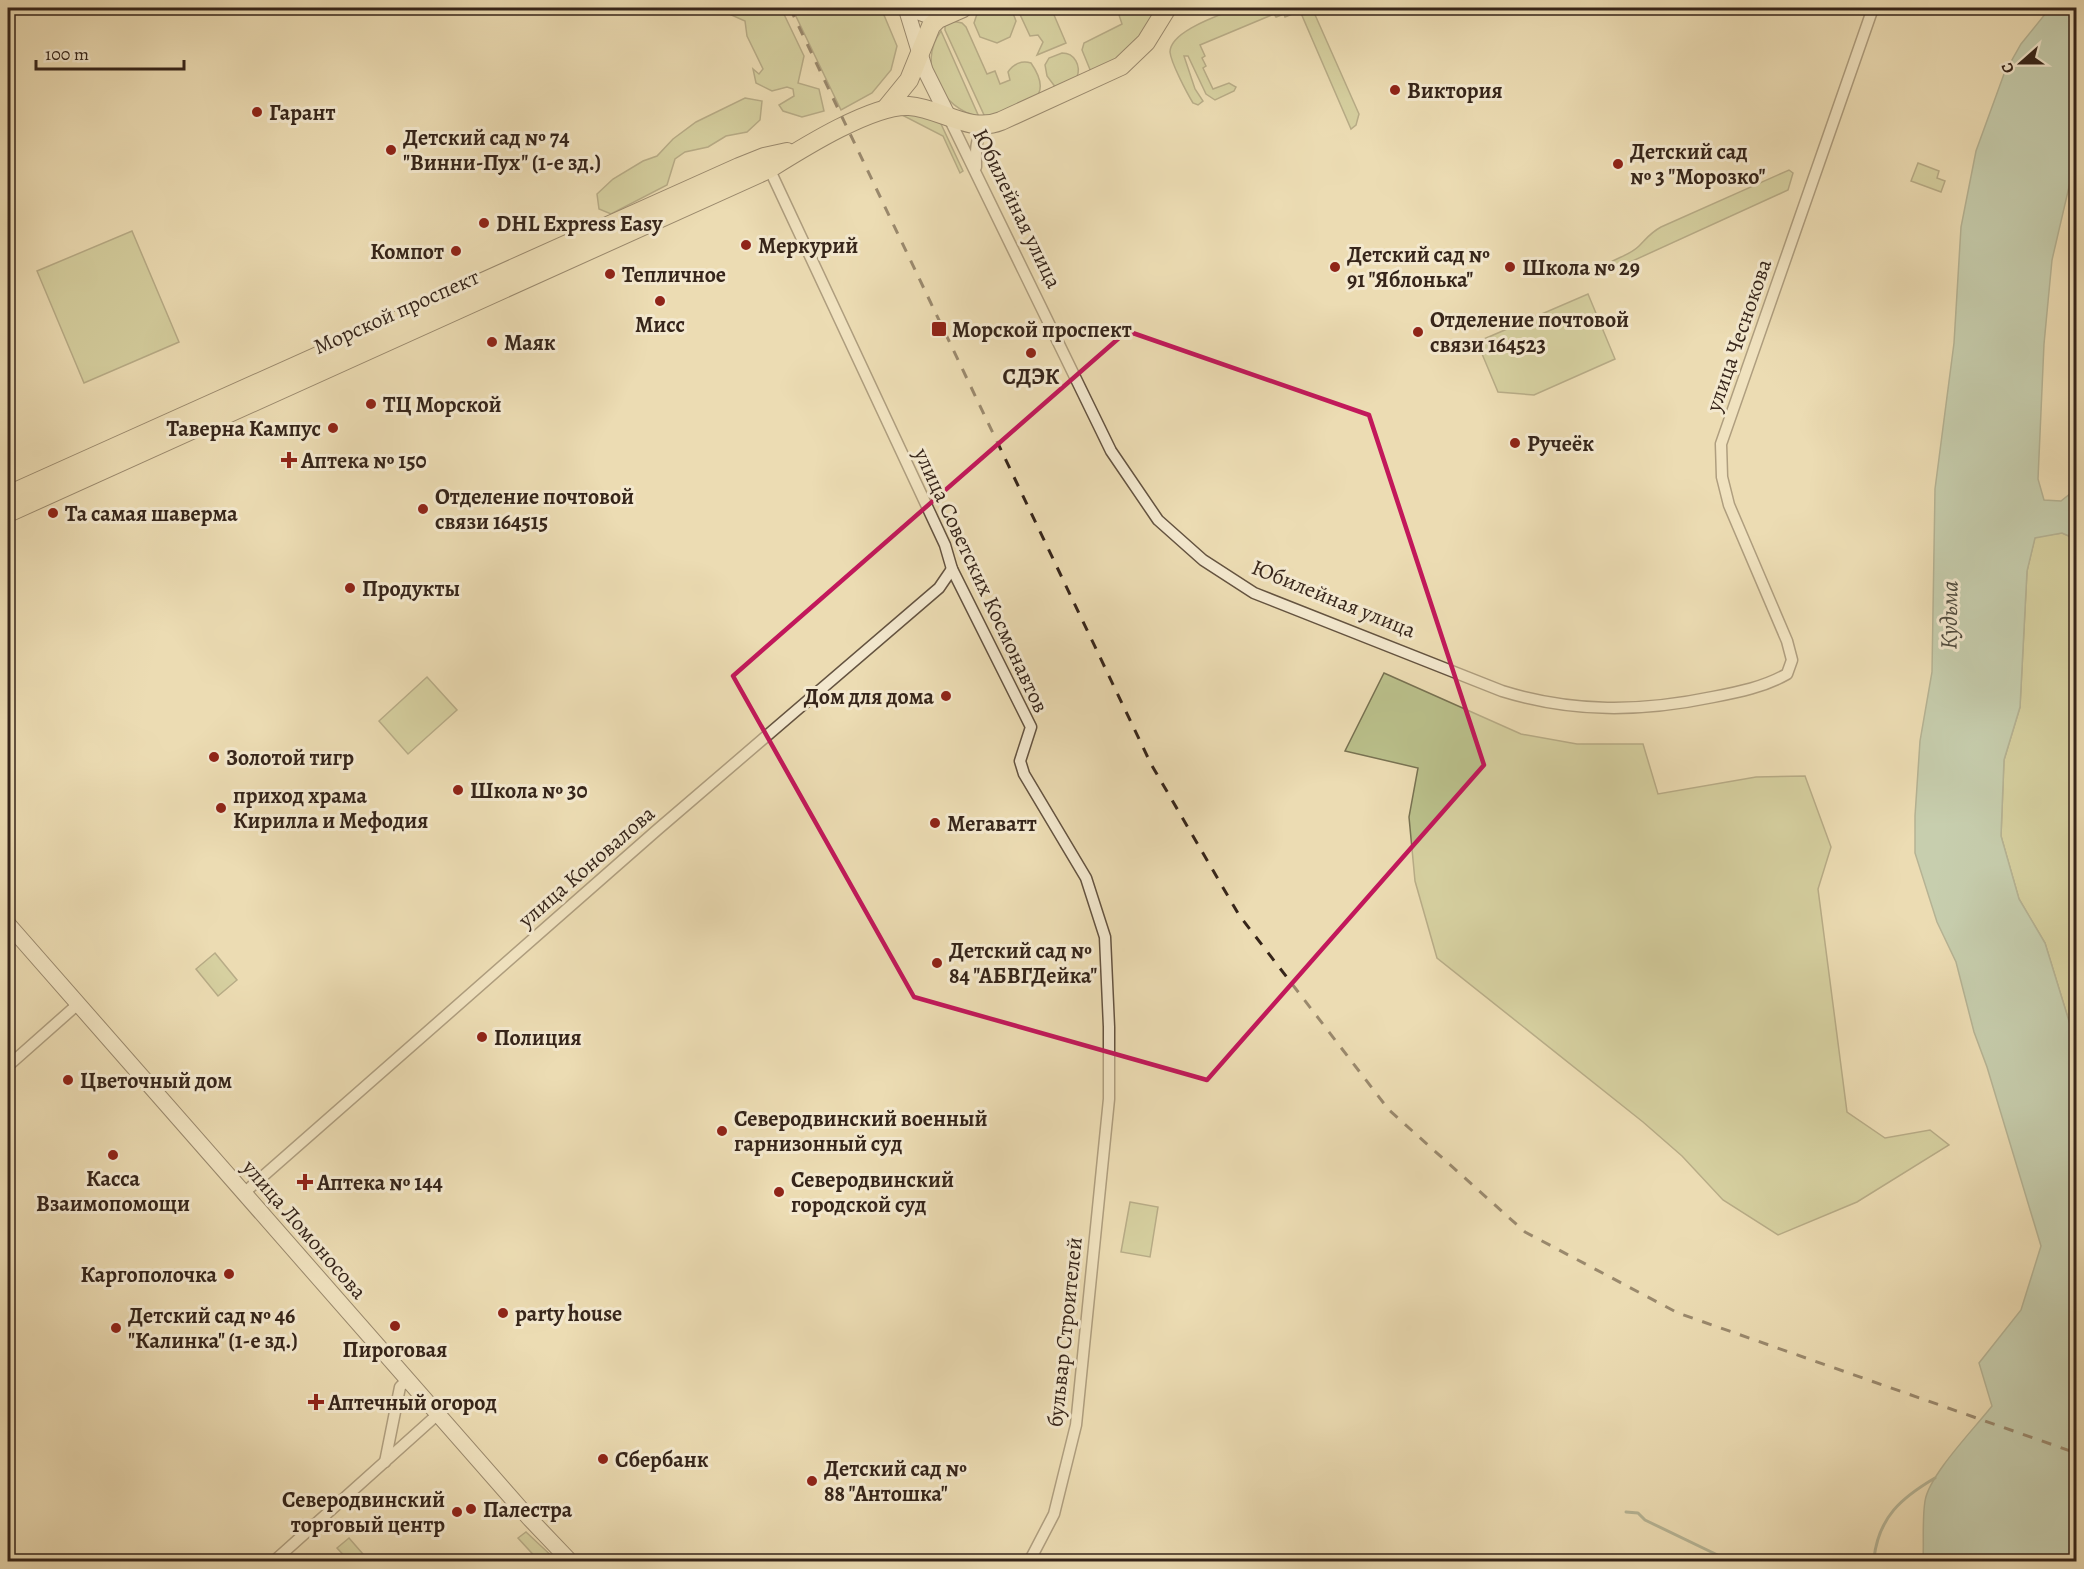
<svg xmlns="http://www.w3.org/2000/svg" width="2084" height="1569" font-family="Alegreya,serif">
<rect width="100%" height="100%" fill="#ecdcb3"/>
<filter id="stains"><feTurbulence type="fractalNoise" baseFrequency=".00333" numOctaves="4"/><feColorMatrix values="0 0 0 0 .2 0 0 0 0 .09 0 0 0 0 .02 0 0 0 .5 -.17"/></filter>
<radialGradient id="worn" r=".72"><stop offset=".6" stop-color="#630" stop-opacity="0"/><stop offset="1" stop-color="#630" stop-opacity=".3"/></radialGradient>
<g fill="#bac08b" stroke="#787252" stroke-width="1.5">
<path d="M726 8H781L804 56 798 83 819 89 824 111 802 117 783 111 779 105 794 96 793 89 787 87 772 91 756 83 753 69 759 74 763 69 747 36 745 21 729 14Z"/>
<path d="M792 8H881L897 46 891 70 872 93 841 110Z"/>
<path d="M979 8H1011L1016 21 1010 37 997 43 980 37 974 23Z"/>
<path d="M1017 8H1051L1066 43 1037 55 1043 42 1038 35 1030 36Z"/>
<path d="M1135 8H1158L1135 50 1091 72 1082 50 1084 43 1122 24 1119 15Z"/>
<path d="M1237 8H1312L1359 114 1356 125 1351 129 1300 11 1285 17 1284 14 1276 17 1274 14 1200 45 1205 56 1202 58 1206 66 1203 68 1213 89 1229 83 1236 87 1234 91 1215 100 1206 94 1188 56H1184L1195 89 1203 101 1198 105 1193 103C1187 93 1171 63 1170 52 1170 31 1220 15 1237 8Z"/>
<path d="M952 21 962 23 966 27 987 74 995 71 1000 84 1010 80 1008 72C1013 64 1022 60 1031 63 1060 105 1015 108 985 117L945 30V26Z"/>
<path d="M941 31 979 117C942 108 916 65 941 31Z"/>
<path d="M1062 53C1075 53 1081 66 1077 77L1056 88 1047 76 1045 65 1049 58Z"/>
<path d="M745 98 762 101 760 120 747 132 726 136 708 147 685 152 675 159 667 185 611 214 599 209 597 194 613 179 643 161 657 156 673 139 696 122Z"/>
<path d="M908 113 935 119 941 124 963 171 960 173 943 136 900 114Z"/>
<path d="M1918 163 1939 171 1937 178 1945 181 1941 192 1911 181Z"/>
<path d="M1789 170 1793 173 1788 190 1604 274 1601 269C1612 258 1628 257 1639 246 1647 238 1650 233 1661 227Z"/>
<path d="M132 231 179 342 84 383 37 271Z"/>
<path d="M1588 294 1615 359 1534 395 1498 392 1477 342Z"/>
<path d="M2062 533 2076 539V1044L2045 943 2019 899 2001 836 2004 760 2020 707 2027 571 2035 537Z"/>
<path d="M1384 673 1521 734 1577 744H1643L1658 794 1756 777 1805 776 1831 847 1818 889 1847 1112 1885 1138 1930 1130 1949 1145 1857 1202 1778 1235 1723 1200 1682 1156 1643 1122 1437 958 1415 881 1409 817 1418 768 1345 751Z"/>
<path d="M427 677 457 710 408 754 379 721Z"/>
<path d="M215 953 237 980 218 996 196 969Z"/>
<path d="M1130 1202 1158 1207 1150 1257 1121 1252Z"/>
<path d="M526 1532 557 1561H539L518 1538Z"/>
<path d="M349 1538 369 1561H349L337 1548Z"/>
</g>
<path fill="#9abca8" stroke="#72806f" stroke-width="1.5" d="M2050 8H2076V157L2052 260 2044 344 2038 479 2044 500 2061 501 2076 489V539L2062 533 2035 538 2027 571 2020 707 2004 760 2001 836 2019 899 2045 943 2076 1044V1561H1923C1924 1542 1922 1520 1925 1501 1929 1475 1974 1429 1992 1406L1979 1363 2021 1310 2041 1246 1987 1067 1974 1032 1956 962 1937 922 1915 853V816L1920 741 1932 672 1935 489 1954 343 1961 227 1976 151 2004 74 2021 44Z"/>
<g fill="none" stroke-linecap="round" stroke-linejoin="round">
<g stroke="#72806f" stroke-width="3">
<path d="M1626 1512 1638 1513 1645 1520 1732 1562"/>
<path d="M1876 1562 1874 1558C1879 1517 1901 1498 1935 1478"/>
</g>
<g stroke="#645340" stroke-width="13">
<g id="street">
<path d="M949 118 1111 451 1158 520 1203 560 1254 593 1502 691C1573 713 1641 712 1713 697 1739 692 1764 687 1787 674L1792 660 1787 641 1729 505 1722 477 1721 444 1873 8"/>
<path d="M768 166 945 545 952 569 1031 727 1020 761 1024 774 1086 878 1105 937 1109 1027V1099L1076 1425 1054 1514 1029 1562"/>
<path d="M976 167C976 152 974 137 987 127"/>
<path d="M8 1066 78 1004"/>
<path d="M244 1193 657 830 939 588 952 569"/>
<path d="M385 1462 400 1387 407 1380"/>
<path d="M273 1562 438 1414"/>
</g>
</g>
<g stroke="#36251a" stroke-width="17">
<g id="secondary">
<path d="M906 8 925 70 949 118"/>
<path d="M907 8 938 19"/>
<path d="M8 924 529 1518 571 1562"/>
</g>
</g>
<g stroke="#36251a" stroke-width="20">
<g id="primary">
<path d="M887 107 909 80 931 26 938 19 963 8"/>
<path d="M8 495 739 167 764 157 787 152"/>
<path d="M8 513 769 169C801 149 872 104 909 106 941 108 969 134 1001 121L1121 66 1146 42 1167 8"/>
</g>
</g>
<use href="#street" stroke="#f3e8ce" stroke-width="10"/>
<use href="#secondary" stroke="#f3e8ce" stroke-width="15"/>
<use href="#primary" stroke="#ecdcb3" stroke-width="18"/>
<path stroke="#36251a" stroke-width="3" stroke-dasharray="10 10" stroke-linecap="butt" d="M790 8 1151 764 1239 915 1389 1110 1525 1232 1678 1313 2076 1453"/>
</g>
<path d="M0 0H2084V1569H0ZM1127 331 1369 415 1484 765 1207 1080 914 997 733 676Z" fill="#ecdcb3" fill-opacity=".55" fill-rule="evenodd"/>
<path fill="none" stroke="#c2185b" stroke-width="4.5" stroke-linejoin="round" d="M1127 331 1369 415 1484 765 1207 1080 914 997 733 676Z"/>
<g fill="#8f2418" stroke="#f3e8ce" stroke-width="2">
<circle cx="1395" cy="90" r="6"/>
<circle cx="257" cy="112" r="6"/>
<circle cx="391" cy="150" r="6"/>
<circle cx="1618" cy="164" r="6"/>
<circle cx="484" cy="223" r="6"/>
<circle cx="746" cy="245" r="6"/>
<circle cx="456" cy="251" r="6"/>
<circle cx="1335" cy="267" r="6"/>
<circle cx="1510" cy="267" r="6"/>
<circle cx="610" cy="274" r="6"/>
<circle cx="660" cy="301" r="6"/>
<rect x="931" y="321" width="16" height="16" rx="3"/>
<circle cx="1418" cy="332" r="6"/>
<circle cx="492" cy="342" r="6"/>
<circle cx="1031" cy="353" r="6"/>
<circle cx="371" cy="404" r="6"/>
<circle cx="333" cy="428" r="6"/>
<circle cx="1515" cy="443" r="6"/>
<path d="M286 451h6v6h6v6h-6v6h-6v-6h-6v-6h6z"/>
<circle cx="423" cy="509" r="6"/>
<circle cx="53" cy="513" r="6"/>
<circle cx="350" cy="588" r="6"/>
<circle cx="946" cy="696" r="6"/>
<circle cx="214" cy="757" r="6"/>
<circle cx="458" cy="790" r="6"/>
<circle cx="221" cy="808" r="6"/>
<circle cx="935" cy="823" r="6"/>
<circle cx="937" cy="963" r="6"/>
<circle cx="482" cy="1037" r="6"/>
<circle cx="68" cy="1080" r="6"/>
<circle cx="722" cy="1131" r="6"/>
<circle cx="113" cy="1155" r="6"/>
<path d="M302 1173h6v6h6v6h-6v6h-6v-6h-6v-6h6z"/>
<circle cx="779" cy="1192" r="6"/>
<circle cx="229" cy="1274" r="6"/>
<circle cx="503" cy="1313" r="6"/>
<circle cx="395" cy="1326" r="6"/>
<circle cx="116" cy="1328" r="6"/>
<path d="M313 1393h6v6h6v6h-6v6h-6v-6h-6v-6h6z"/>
<circle cx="603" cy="1459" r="6"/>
<circle cx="812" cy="1481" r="6"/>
<circle cx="471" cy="1509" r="6"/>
<circle cx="457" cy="1512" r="6"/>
</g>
<g text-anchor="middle" stroke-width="6" stroke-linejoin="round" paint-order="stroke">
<g font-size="22" font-weight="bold" fill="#36251a" stroke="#f3e8ce" text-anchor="start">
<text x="1407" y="98">Виктория</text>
<text x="269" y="120">Гарант</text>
<text x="403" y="145">Детский сад № 74<tspan x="403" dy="25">"Винни-Пух" (1-е зд.)</tspan></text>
<text x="1630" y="159">Детский сад<tspan x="1630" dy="25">№ 3 "Морозко"</tspan></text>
<text x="496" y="231">DHL Express Easy</text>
<text x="758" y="253">Меркурий</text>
<text x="444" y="259" text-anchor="end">Компот</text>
<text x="1347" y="262">Детский сад №<tspan x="1347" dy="25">91 "Яблонька"</tspan></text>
<text x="1522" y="275">Школа № 29</text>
<text x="622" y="282">Тепличное</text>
<text x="1430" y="327">Отделение почтовой<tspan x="1430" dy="25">связи 164523</tspan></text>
<text x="660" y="332" text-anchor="middle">Мисс</text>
<text x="952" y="337">Морской проспект</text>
<text x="504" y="350">Маяк</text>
<text x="1031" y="384" text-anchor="middle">СДЭК</text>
<text x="383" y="412">ТЦ Морской</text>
<text x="321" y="436" text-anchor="end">Таверна Кампус</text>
<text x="1527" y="451">Ручеёк</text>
<text x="301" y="468">Аптека № 150</text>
<text x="435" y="504">Отделение почтовой<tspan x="435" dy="25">связи 164515</tspan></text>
<text x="65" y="521">Та самая шаверма</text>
<text x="362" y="596">Продукты</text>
<text x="934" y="704" text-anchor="end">Дом для дома</text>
<text x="226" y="765">Золотой тигр</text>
<text x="470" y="798">Школа № 30</text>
<text x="233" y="803">приход храма<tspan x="233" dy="25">Кирилла и Мефодия</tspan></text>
<text x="947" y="831">Мегаватт</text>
<text x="949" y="958">Детский сад №<tspan x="949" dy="25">84 "АБВГДейка"</tspan></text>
<text x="494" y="1045">Полиция</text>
<text x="80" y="1088">Цветочный дом</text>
<text x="734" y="1126">Северодвинский военный<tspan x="734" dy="25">гарнизонный суд</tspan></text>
<text x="113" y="1186" text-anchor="middle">Касса<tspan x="113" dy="25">Взаимопомощи</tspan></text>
<text x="791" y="1187">Северодвинский<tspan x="791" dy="25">городской суд</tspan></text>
<text x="317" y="1190">Аптека № 144</text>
<text x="217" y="1282" text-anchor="end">Каргополочка</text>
<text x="515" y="1321">party house</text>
<text x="128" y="1323">Детский сад № 46<tspan x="128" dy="25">"Калинка" (1-е зд.)</tspan></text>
<text x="395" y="1357" text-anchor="middle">Пироговая</text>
<text x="328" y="1410">Аптечный огород</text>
<text x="615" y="1467">Сбербанк</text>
<text x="824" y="1476">Детский сад №<tspan x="824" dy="25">88 "Антошка"</tspan></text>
<text x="445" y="1507" text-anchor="end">Северодвинский<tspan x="445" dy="25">торговый центр</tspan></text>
<text x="483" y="1517">Палестра</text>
</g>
<g font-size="22" fill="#36251a" stroke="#f3e8ce">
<text transform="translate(1018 208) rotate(64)" y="8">Юбилейная улица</text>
<text transform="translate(396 311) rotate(-24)" y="8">Морской проспект</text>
<text transform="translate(1738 335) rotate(-71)" y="8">улица Чеснокова</text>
<text transform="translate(982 580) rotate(65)" y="8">улица Советских Космонавтов</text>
<text transform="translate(1334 598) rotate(22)" y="8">Юбилейная улица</text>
<text transform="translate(586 866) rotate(-41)" y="8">улица Коновалова</text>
<text transform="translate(305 1229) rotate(49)" y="8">улица Ломоносова</text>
<text transform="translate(1064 1332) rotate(-84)" y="8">бульвар Строителей</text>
</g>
<g font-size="24" font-style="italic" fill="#4f4b3e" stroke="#f3e8ce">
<text transform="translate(1949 615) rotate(-89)" y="8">Кудьма</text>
</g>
</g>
<rect width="2084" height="1569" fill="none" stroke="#ecdcb3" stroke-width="30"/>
<rect x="9" y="9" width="2066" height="1551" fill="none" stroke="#36251a" stroke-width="3"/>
<rect x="15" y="15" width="2054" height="1539" fill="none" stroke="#36251a" stroke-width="1.5"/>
<g transform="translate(2021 63) rotate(249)" stroke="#f3e8ce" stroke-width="4.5" paint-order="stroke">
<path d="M0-4.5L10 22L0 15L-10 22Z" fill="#36251a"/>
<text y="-9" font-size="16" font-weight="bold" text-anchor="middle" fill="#36251a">С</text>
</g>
<path d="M36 60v9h148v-9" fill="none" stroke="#36251a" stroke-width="3"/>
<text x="45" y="60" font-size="18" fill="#36251a" stroke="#f3e8ce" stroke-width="4.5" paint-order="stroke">100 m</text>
<rect width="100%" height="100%" filter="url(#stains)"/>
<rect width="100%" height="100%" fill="url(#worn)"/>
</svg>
